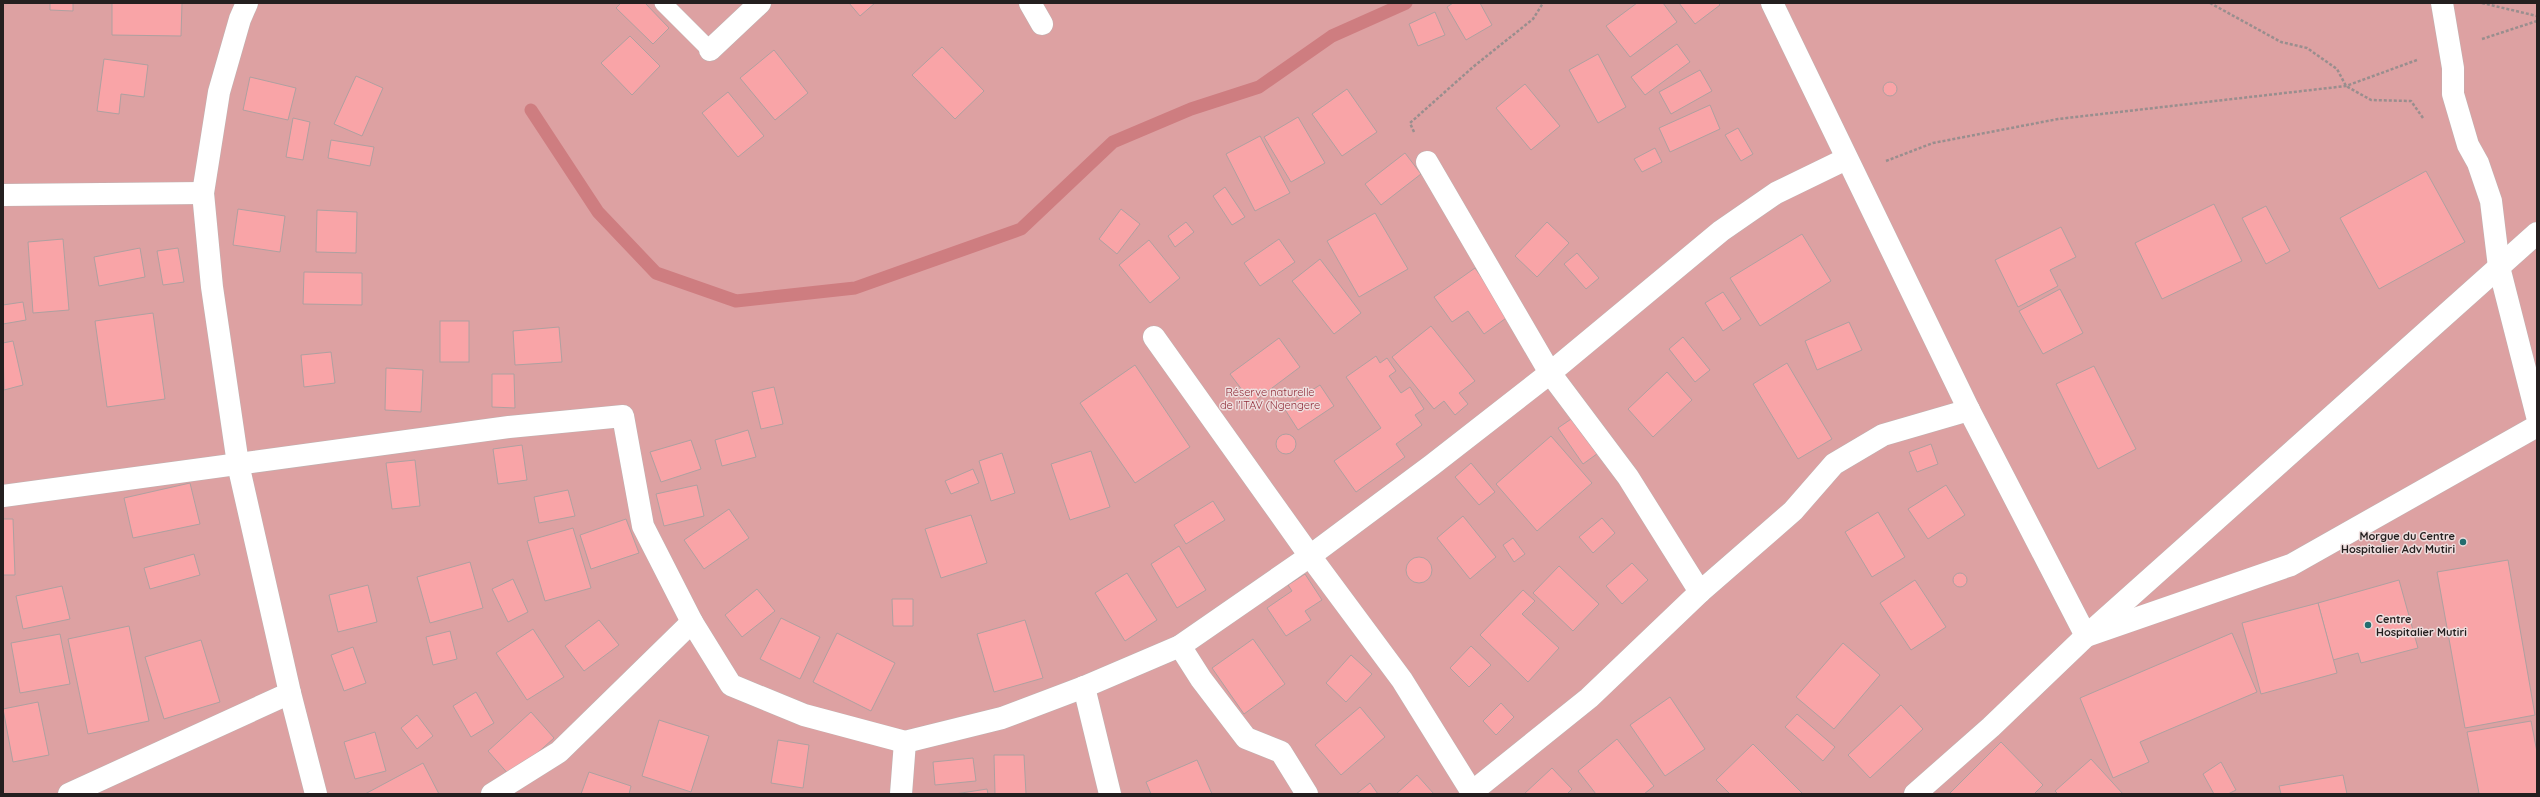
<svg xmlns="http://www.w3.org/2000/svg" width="2540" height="797" font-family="Quicksand,sans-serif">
<rect width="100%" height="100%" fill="#eedede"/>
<rect fill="#dda1a2" x="3" y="3" width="2534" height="791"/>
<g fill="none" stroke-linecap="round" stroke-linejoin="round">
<path stroke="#ce7d80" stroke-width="13" d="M531 110 598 212 656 273 736 301 855 288 1021 229 1113 142 1191 109 1259 87 1332 36 1406 3"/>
</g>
<g fill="#f9a4a7" stroke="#afa0a0">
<path d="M50 3H73V11L50 10Z"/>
<path d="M112 3H182L181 36 112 35Z"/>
<path d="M621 3H645L669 28 653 44 616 8Z"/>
<path d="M849 3H875L860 16Z"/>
<path d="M1453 3H1480L1492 25 1466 40 1447 7Z"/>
<path d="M1637 3H1663L1677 22 1630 57 1606 26Z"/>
<path d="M1679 3H1718L1720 5 1695 24Z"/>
<path d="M1435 12 1445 35 1418 46 1409 24Z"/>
<path d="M630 36 660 66 632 95 601 63Z"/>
<path d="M1677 44 1690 62 1645 95 1631 77Z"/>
<path d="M942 47 984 91 955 119 912 75Z"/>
<path d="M774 50 808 93 775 120 740 78Z"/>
<path d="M1598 54 1626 107 1598 123 1569 70Z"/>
<path d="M104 59 148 65 144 97 121 94 119 114 97 111Z"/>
<path d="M1700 70 1712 91 1671 114 1659 92Z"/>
<path d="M356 76 383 88 362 136 334 124Z"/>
<path d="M250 77 296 88 288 120 243 110Z"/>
<circle cx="1890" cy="89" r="7"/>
<path d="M1525 84 1560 126 1531 150 1496 108Z"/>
<path d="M1347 89 1377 132 1342 156 1312 114Z"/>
<path d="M728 92 764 136 738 157 702 113Z"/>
<path d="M1710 105 1720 129 1670 152 1659 128Z"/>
<path d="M1298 117 1325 163 1291 182 1264 137Z"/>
<path d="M293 118 310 122 303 160 286 157Z"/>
<path d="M1738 128 1753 154 1741 161 1725 135Z"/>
<path d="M1260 136 1290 193 1255 211 1226 154Z"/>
<path d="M331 140 374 147 370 166 328 158Z"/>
<path d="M1655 148 1662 162 1642 172 1634 159Z"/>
<path d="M1405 153 1421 174 1381 205 1365 184Z"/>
<path d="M2426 171 2465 242 2379 289 2340 218Z"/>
<path d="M1225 187 1245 217 1232 225 1213 196Z"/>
<path d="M2214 204 2242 261 2162 299 2135 243Z"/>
<path d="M2266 206 2290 251 2266 264 2242 218Z"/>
<path d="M238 209 285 216 280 252 233 245Z"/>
<path d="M1121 209 1140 224 1117 254 1099 239Z"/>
<path d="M317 210 357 212 356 253 316 252Z"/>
<path d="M1375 213 1408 269 1359 297 1327 241Z"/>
<path d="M1186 222 1194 232 1175 247 1168 236Z"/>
<path d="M1547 222 1569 243 1537 277 1515 256Z"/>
<path d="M2061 227 2076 257 2050 270 2058 286 2018 307 1995 260Z"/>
<path d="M1802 234 1831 281 1760 326 1730 278Z"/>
<path d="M63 239 69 310 33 313 28 242Z"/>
<path d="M1279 239 1295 262 1260 286 1244 263Z"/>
<path d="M1149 240 1180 278 1150 303 1119 265Z"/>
<path d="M140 248 145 277 99 286 94 257Z"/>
<path d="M178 248 184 282 163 285 157 251Z"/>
<path d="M1577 253 1599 278 1586 289 1564 264Z"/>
<path d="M1320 259 1361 313 1334 334 1292 281Z"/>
<path d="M1475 268 1509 316 1484 334 1468 311 1452 322 1434 297Z"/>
<path d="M304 272 362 273V305L303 304Z"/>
<path d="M2060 289 2083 333 2043 354 2019 311Z"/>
<path d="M1723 292 1741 319 1723 331 1705 303Z"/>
<path d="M23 302 26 320 3 324V305Z"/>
<path d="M153 313 165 399 107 407 95 321Z"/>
<rect x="440" y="321" width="29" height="41"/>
<path d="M1849 322 1862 350 1817 370 1805 341Z"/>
<path d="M1431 326 1475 381 1459 393 1468 404 1455 415 1444 401 1434 409 1392 357Z"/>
<path d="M559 327 562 362 515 365 513 331Z"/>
<path d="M1683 337 1710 370 1695 382 1669 349Z"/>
<path d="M1279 338 1300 367 1252 403 1230 374Z"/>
<path d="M13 341 23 385 4 390 3 343Z"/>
<path d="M331 352 335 383 304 387 301 355Z"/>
<path d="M1376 356 1380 363 1387 358 1396 371 1389 376 1401 393 1410 387 1424 409 1415 415 1422 425 1396 444 1405 457 1356 492 1334 461 1381 428 1346 377Z"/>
<path d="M1787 363 1832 439 1798 459 1753 384Z"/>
<path d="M1135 365 1190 447 1135 483 1080 403Z"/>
<path d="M2094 366 2136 449 2098 469 2056 384Z"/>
<path d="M386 368 423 370 421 412 385 410Z"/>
<path d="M1667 372 1692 400 1653 437 1628 409Z"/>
<path d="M492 374H514L515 408 492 407Z"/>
<path d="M1320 385 1334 406 1298 430 1284 408Z"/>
<path d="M774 387 783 424 761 429 752 392Z"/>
<path d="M1577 415 1601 451 1583 464 1558 428Z"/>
<path d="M748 430 756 457 722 466 715 440Z"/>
<circle cx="1286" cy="444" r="10"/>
<path d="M1551 436 1592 483 1537 531 1496 484Z"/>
<path d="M691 440 701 469 661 482 650 452Z"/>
<path d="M1931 444 1938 464 1917 472 1909 452Z"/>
<path d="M522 445 527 480 498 484 493 449Z"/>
<path d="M1091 451 1110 507 1070 520 1051 464Z"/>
<path d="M1002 453 1015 493 991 501 979 461Z"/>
<path d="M415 460 420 506 392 509 386 463Z"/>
<path d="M1471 463 1495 492 1479 505 1455 477Z"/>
<path d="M973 469 979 483 951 494 945 481Z"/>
<path d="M190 483 200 524 133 538 124 498Z"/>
<path d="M697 485 704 516 664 526 656 494Z"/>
<path d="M1946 485 1965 515 1928 539 1908 509Z"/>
<path d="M568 490 575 516 539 523 534 497Z"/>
<path d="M1213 501 1225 520 1186 544 1174 525Z"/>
<path d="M729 509 749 538 704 569 684 540Z"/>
<path d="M1878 512 1905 557 1872 577 1845 532Z"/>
<path d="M971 515 987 563 941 578 925 529Z"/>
<path d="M1463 516 1496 557 1470 579 1437 538Z"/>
<path d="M1602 518 1615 533 1593 553 1579 537Z"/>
<path d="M3 519H13L15 575H3Z"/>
<path d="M626 519 639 553 591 569 580 535Z"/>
<path d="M573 528 591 588 545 601 527 541Z"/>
<path d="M1513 538 1525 554 1514 562 1503 545Z"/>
<path d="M1179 546 1206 590 1177 608 1151 564Z"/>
<path d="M194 554 200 575 150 589 144 568Z"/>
<circle cx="1419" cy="570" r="13"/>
<path d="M2508 560 2535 715 2465 728 2437 572Z"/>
<path d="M470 562 483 608 430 623 417 577Z"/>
<path d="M1632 563 1648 580 1622 604 1606 586Z"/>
<path d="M1559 566 1599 604 1573 631 1533 593Z"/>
<path d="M1127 573 1157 620 1125 641 1095 593Z"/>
<circle cx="1960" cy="580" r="7"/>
<path d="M1305 574 1322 600 1305 611 1311 620 1286 636 1267 608 1292 591 1288 585Z"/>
<path d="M513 579 528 612 508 622 492 589Z"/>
<path d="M1915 580 1946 627 1911 650 1880 603Z"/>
<path d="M2399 580 2418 648 2361 663 2358 653 2333 660 2318 603Z"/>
<path d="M368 585 377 622 338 632 329 595Z"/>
<path d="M62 586 70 619 23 629 16 596Z"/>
<path d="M757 589 775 611 742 637 725 615Z"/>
<path d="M1523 590 1535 601 1522 614 1559 648 1528 682 1480 635Z"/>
<path d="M892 599H913V626H893Z"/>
<path d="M2318 603 2337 673 2261 694 2242 623Z"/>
<path d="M781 618 820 637 800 679 760 659Z"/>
<path d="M599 620 619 645 584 671 565 646Z"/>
<path d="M1025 620 1043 678 994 692 977 634Z"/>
<path d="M129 626 149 721 88 734 68 639Z"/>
<path d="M533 629 564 677 527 700 496 653Z"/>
<path d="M450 631 457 659 433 665 426 637Z"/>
<path d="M837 633 895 663 871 711 813 682Z"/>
<path d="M2232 633 2257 692 2140 742 2149 762 2113 778 2080 698Z"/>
<path d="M60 634 70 684 20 693 11 643Z"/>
<path d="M1253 639 1285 684 1244 714 1212 668Z"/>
<path d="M201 640 220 702 164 719 145 657Z"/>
<path d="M1843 643 1880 675 1834 729 1796 697Z"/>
<path d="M1471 646 1491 665 1469 687 1450 668Z"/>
<path d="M353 647 366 683 344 691 331 655Z"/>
<path d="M1351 655 1372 674 1346 702 1326 683Z"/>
<path d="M476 692 494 723 471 737 453 706Z"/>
<path d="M1670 697 1705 749 1665 776 1630 725Z"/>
<path d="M38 702 49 755 13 762 3 709Z"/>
<path d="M1501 703 1514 717 1496 735 1483 721Z"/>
<path d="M1901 705 1923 729 1870 778 1848 755Z"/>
<path d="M1360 707 1385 737 1341 775 1315 745Z"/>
<path d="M531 712 554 738 511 777 488 751Z"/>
<path d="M1797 714 1835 747 1823 761 1785 727Z"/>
<path d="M417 715 433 736 417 749 401 728Z"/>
<path d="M659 720 709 736 691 792 642 776Z"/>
<path d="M2531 721 2537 752V794H2473L2479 793 2467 732Z"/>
<path d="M375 732 386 771 355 779 344 742Z"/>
<path d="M1617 739 1654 786 1644 794H1596L1578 771Z"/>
<path d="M778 740 809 745 803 788 771 783Z"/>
<path d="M2001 742 2043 785 2034 794H1949Z"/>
<path d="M1753 744 1803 794H1730L1716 780Z"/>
<path d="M994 755H1024L1026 794H995Z"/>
<path d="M973 758 976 781 935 785 933 762Z"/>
<path d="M2091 759 2123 794H2058L2055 791Z"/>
<path d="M1197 760 1212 794H1151L1146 782Z"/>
<path d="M2221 762 2236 790 2228 794H2214L2203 774Z"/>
<path d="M423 763 439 794H365Z"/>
<path d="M1552 768 1572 789 1567 794H1524Z"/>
<path d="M589 772 631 786 629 794H581Z"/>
<path d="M1417 775 1434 794H1396Z"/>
<path d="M2343 775 2347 794H2281L2279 786Z"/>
<path d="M1370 783 1378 794H1356Z"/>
<path d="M987 789 988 794H955Z"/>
</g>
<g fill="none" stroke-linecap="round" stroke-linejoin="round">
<g stroke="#bfb0b0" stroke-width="18">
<path id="service" d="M663 3 710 50"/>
</g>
<g stroke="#bfb0b0" stroke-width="23">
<g id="minor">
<path d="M247 3 240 19 219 92 203 193 212 287 238 464 290 693 316 794"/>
<path d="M1030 3 1042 24"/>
<path d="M1772 3 1969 410 2086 636 2291 565 2537 426"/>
<path d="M2442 3 2453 68V94L2468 145 2478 163 2491 201 2499 267"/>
<path d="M710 50 760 3"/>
<path d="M1427 162 1550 373 1628 477 1700 592 1793 511 1834 464 1883 435 1969 410"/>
<path d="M3 195 203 193"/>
<path d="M1154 337 1310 556 1402 680 1473 794"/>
<path d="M3 496 509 427 623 416 643 526 692 622 731 685 804 715 905 742 1002 718 1084 687 1180 646 1310 556 1432 465 1550 373 1721 231 1776 193 1846 159"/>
<path d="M1180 646 1201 679 1246 738 1281 752 1307 794"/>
<path d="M1084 687 1110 794"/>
<path d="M1472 792 1589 698 1700 592"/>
<path d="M69 794 290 693"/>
<path d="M492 794 559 752 692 622"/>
<path d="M901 794 905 742"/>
</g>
</g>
<g stroke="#bfb0b0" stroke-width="23">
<g id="tertiary">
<path d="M2499 267 2537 416"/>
<path d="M1915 794 1991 727 2086 636 2537 233"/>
</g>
</g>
<g stroke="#998e8e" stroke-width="2.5" stroke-dasharray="3 2" stroke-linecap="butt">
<path d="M2210 3 2281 42 2307 48 2337 69 2346 86 2371 100 2411 101 2423 118"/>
<path d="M2482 3 2537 16"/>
<path d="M2482 39 2537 21"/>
<path d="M1414 132 1410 123 1473 67 1533 19 1543 3"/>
<path d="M1886 161 1933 143 2058 119 2346 86 2417 60"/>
</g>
<use href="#service" stroke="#fff" stroke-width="17"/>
<use href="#minor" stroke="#fff" stroke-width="22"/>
<use href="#tertiary" stroke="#fff" stroke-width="22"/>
</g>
<g fill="#226d6f" stroke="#eedede" stroke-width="1.5">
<circle cx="2463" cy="542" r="4"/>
<circle cx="2368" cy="625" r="4"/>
</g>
<g text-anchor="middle" stroke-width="3" stroke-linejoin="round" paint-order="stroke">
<g font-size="11" fill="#8f2d39" stroke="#eedede">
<text x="1270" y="396">Réserve naturelle<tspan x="1270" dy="13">de l'ITAV (Ngengere</tspan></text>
</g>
<g font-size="11" font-weight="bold" fill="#241f1f" stroke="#eedede" text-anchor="end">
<text x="2455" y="540">Morgue du Centre<tspan x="2455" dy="13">Hospitalier Adv Mutiri</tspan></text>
<text x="2376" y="623" text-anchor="start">Centre<tspan x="2376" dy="13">Hospitalier Mutiri</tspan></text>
</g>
</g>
<rect width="2540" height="797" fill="none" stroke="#241f1f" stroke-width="8"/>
</svg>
